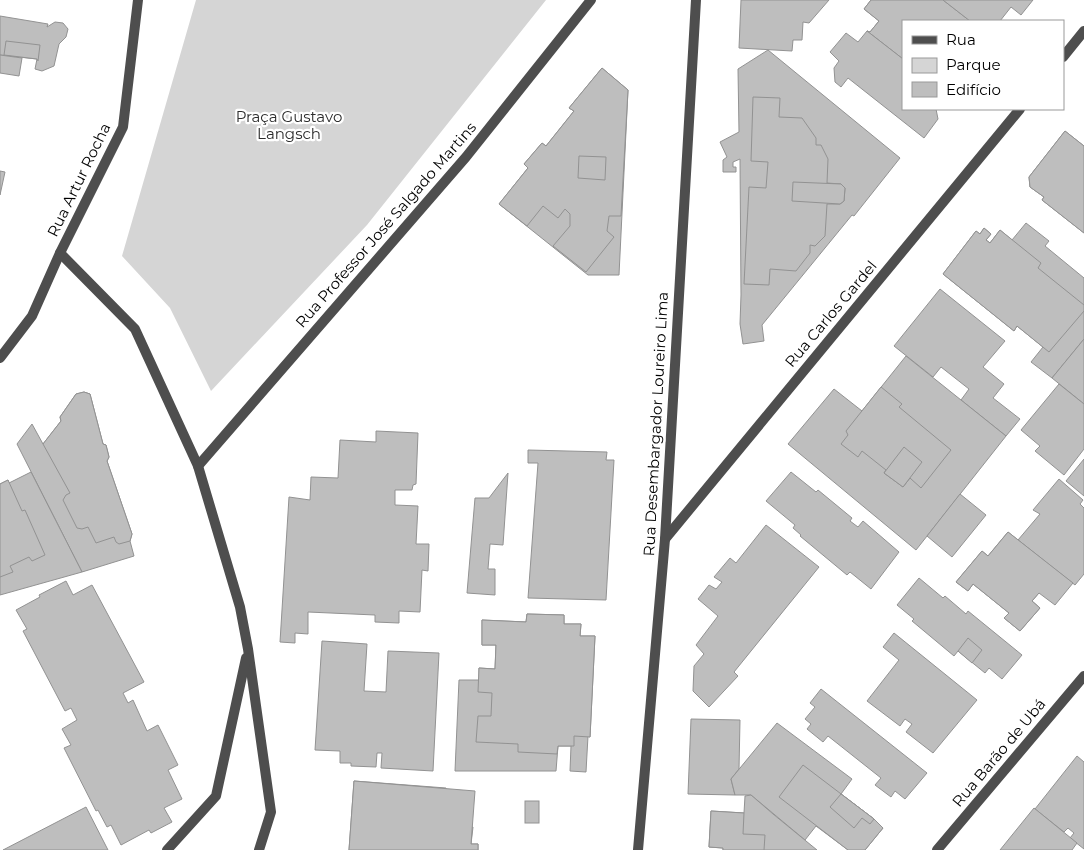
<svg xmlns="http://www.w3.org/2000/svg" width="1084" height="850" font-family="Montserrat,sans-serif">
<rect width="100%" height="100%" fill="#fff"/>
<path fill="#d5d5d5" d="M196 0H546L367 225 211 391 170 308 122 256Z"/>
<g fill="#bebebe" stroke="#929292">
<path d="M741 0H829L809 23 803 22 802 40H793L792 51 739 48Z"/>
<path d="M871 0H911L909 3 932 21H903V59L867 31 870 32 879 21 864 9Z"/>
<path d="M871 0H943L970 21H903V59L867 31 870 32 879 21 864 9Z"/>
<path d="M943 0H1033L1021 15 1011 7 1000 21H970Z"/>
<path d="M0 16 48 24 47 27 55 22 63 23 68 29 66 37 59 44 54 66 42 71 35 69 37 59 0 55Z"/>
<path d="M867 31 903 59V109H936L938 119 924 138 848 78 841 87 835 82 834 68 839 61 830 52 846 33 858 42Z"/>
<path d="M6 41 40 45 38 61 37 59 4 55Z"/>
<path d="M768 50 900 158 854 216 852 215 762 325 764 341 743 344 740 324 741 295 740 159 733 162V167H736V172H723V160L727 157 720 142 739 132 738 69Z"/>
<path d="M0 55 22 58 19 76 0 73Z"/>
<path d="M602 68 628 90 619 275H588L499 204 528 168 524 164 542 143 546 146 574 111 569 108Z"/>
<path d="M602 68 628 90 621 216H609L607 231 614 237 586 272 553 246 570 226V214L565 209 558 218 543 206 527 226 499 204 528 168 524 164 542 143 546 146 574 111 569 108Z"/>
<path d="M753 97 780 98 779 117 802 118 816 138V145H821L828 159 827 183 841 184 845 188 844 201 840 204H827L825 236 815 246 810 245V253L796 271 770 269 769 285 744 284 749 187 766 188 768 162 751 161Z"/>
<path d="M1065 131 1084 146V233L1042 200 1044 197 1030 187 1029 177Z"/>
<path d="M1065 131 1084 146V233L1042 200 1044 197 1030 187 1029 177Z"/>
<path d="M579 156 606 157 605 180 578 178Z"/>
<path d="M0 171 5 172 0 195Z"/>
<path d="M793 182 841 184 845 188 844 201 840 204 792 201Z"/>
<path d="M1026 223 1049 241 1045 246 1084 278V339L1052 378 1031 362 1043 347 1017 326 1014 331 943 274 976 231 980 234 984 228 991 234 986 240 990 243 1000 230 1012 240Z"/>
<path d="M984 228 991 234 986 240 990 243 1000 230 1041 263 1038 268 1084 305V311L1049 352 1017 326 1014 331 943 274 976 231 980 234Z"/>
<path d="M940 289 1005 341 983 367 1004 384 993 398 1020 419 1006 436 961 400 969 389 941 367 933 377 894 346Z"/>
<path d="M1084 339V404L1052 378Z"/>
<path d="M906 356 1006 436 916 550 788 444 834 389 862 411Z"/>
<path d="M1059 384 1084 404V449L1064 475 1035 451 1040 446 1021 430Z"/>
<path d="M881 387 902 404 899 407 951 450 921 488 910 478 903 487 884 473 886 470 862 451 858 457 841 444 848 435 846 431Z"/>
<path d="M84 392 90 394 103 444 106 445 109 457 107 461 132 534 130 541 134 556 82 572 17 444 32 424 43 444 61 421 60 417 76 394Z"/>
<path d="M84 392 90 394 103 444 106 445 109 457 107 461 132 534 130 541 119 544 116 542 114 537 96 543 88 527 82 529 77 528 63 500 66 495 70 493 43 444 61 421 60 417 76 394Z"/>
<path d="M376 431 418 433 416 484 413 485 412 490H395V505L418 506 416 544H429L428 571 422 570 420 612 399 611V623L375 622V615L308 612V634L295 633V643L280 642 289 497 310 500 311 477 338 478 340 440 376 442Z"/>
<path d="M904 447 922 462 903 487 884 473Z"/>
<path d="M528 450 607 452 606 460H614L606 600 528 598 538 463H528Z"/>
<path d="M1084 459V496L1066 481Z"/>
<path d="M31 472 82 572 0 595V484L8 480 9 483Z"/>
<path d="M791 472 816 492 818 490 852 518 850 521 858 527 863 521 899 552 871 589 850 572 847 575 800 536 801 535 793 528 795 525 766 501Z"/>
<path d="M508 473 503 545 490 544 488 569H495V595L467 593 475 498H489Z"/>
<path d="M1059 479 1083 500 1080 504 1084 508V574L1075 585 1018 540 1040 514 1033 510Z"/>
<path d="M8 480 22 511 25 510 45 555 32 561 29 557 10 566 13 572 0 577V484Z"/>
<path d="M960 494 986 515 952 557 927 536Z"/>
<path d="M766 525 819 567 734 672 738 676 709 707 693 691 694 666 704 654 696 645 718 616 698 599 709 585 716 589 722 582 714 577 730 558 736 563Z"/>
<path d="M1008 532 1048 564 1040 573 1049 581 1032 601 1040 608 1020 631 1004 618 1009 613 973 584 968 591 956 582 982 551 988 556Z"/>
<path d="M1008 532 1073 583 1055 605 1039 593 1032 601 1040 608 1020 631 1004 618 1009 613 973 584 968 591 956 582 982 551 988 556Z"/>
<path d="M919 578 943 598 945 596 966 614 968 611 1022 655 1002 679 989 668 985 673 958 651 954 656 912 621 914 619 897 605Z"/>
<path d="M66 581 73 595 92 585 144 682 123 693 128 703 133 700 147 731 158 725 178 765 168 770 182 799 164 808 172 822 151 833 149 830 121 845 111 825 107 827 98 810 96 811 64 748 71 745 62 729 77 720 71 708 65 711 23 631 27 629 16 610 40 597 39 595Z"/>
<path d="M527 614 564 615V624H581L580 636H595L590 737 588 736 586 772 570 771 571 746H558L556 771H455L459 680H479V668L495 669 496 645H482V620L526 622Z"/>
<path d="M527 614 564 615V624H581L580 636H595L590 737 574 736V746H558L557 754 518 752V744L476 742 478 716H491L492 693 478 692 479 668 495 669 496 645H482V620L526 622Z"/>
<path d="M894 633 977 700 933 753 906 732 912 724 905 719 900 726 867 701 899 660 883 647Z"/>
<path d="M968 638 982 650 972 663 958 651Z"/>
<path d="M322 641 367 644 364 691 386 692 388 651 439 653 433 771 381 768 382 753H377L376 767 351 766V763H340V751L315 750Z"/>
<path d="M821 689 927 773 905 799 895 791 891 797 875 785 881 778 828 736 823 742 807 729 811 724 805 719 815 707 810 703Z"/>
<path d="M691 719 740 720 739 769 731 779 735 795 688 794Z"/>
<path d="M777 723 852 779 841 794 874 819 883 828 865 850H848L816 826 805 840 751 795H735L731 779Z"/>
<path d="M1077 756 1084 762V849L1070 838 1074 833 1068 828 1064 832 1035 809Z"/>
<path d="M803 765 874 819 883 828 865 850H848L779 797Z"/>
<path d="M354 781 446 788 442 826 473 827 471 844H478V850H349Z"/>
<path d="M354 781 475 791 471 844H478V850H349Z"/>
<path d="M841 794 874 819 870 824 862 818 854 828 830 807Z"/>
<path d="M751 795 773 814 817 850H723V848L709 847 711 811 744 813 745 796Z"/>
<rect x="525" y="801" width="14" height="22"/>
<path d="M86 807 108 850H3Z"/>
<path d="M1034 808 1077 843 1072 850H1000Z"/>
<path d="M711 811 744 813 743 834 765 835 764 850H723V848L709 847Z"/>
</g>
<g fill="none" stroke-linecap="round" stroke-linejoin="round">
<g stroke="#4e4e4e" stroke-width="10">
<path d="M1063 57 1084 31"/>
<path d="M60 253 135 329 198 466 240 607 248 649 271 812 259 850"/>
<path d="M198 466 466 157 591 0"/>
<path d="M665 539 1020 109"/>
<path d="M167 850 216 796 246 658"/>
<path d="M638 850 665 539 696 0"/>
<path d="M937 850 1084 676"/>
</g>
<path stroke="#4e4e4e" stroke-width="10" d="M0 358 32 316 60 253 123 127 138 0"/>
</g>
<g text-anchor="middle" stroke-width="4.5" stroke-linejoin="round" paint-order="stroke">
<g font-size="15" fill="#2c2c2c" stroke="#fff">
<text x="289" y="122">Praça Gustavo<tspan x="289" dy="17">Langsch</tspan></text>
</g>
<g font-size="15" fill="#000" stroke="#fff">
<text transform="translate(79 180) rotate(-64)" y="5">Rua Artur Rocha</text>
<text transform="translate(386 225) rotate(-49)" y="5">Rua Professor José Salgado Martins</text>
<text transform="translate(831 314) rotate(-50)" y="5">Rua Carlos Gardel</text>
<text transform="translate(656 424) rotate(-87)" y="5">Rua Desembargador Loureiro Lima</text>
<text transform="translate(999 753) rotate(-50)" y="5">Rua Barão de Ubá</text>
</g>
</g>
<rect x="902" y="20" width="162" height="90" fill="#ffffff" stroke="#999999"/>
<rect x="912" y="36" width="25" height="8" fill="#4e4e4e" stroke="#999999"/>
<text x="946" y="45" font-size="15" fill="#000000">Rua</text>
<rect x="912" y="58" width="25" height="15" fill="#d5d5d5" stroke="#999999"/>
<text x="946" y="70" font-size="15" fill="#000000">Parque</text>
<rect x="912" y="82" width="25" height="15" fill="#bebebe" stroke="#999999"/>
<text x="946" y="95" font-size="15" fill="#000000">Edifício</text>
</svg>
